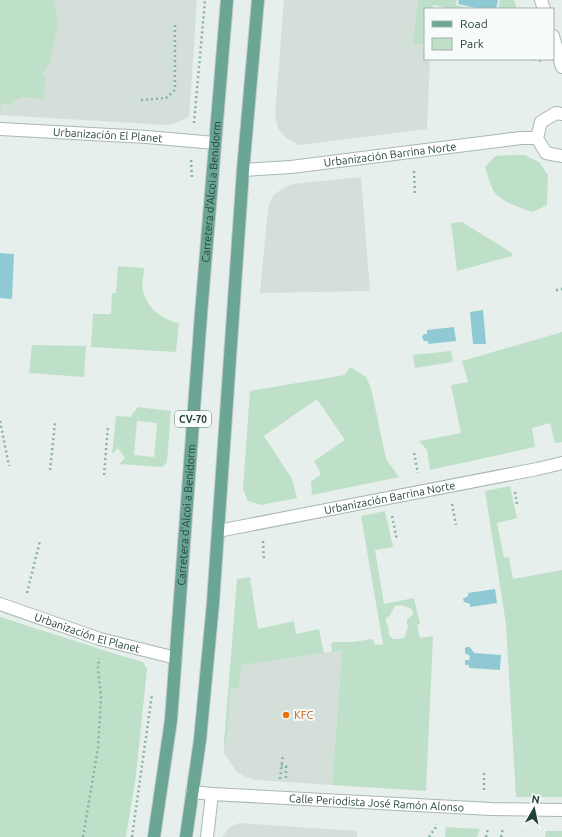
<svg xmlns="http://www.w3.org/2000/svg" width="562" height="837" font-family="Ubuntu,sans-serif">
<rect width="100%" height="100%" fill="#e6efeb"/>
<g fill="#d4dfda">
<path d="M0 0H197L189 117 174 124 167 125 0 115Z"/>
<path d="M284 0H432V9H425V59H430L427 129 299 145 286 138 278 128 275 115Z"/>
<path d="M361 177 370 291 260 293 268 210 270 201 274 195 283 188 293 184Z"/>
<path d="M342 650 332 785 256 780 246 777 236 771 224 753V744L230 666Z"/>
<path d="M239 823 357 831V837H222L230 827Z"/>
</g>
<g fill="#bfe0c8" fill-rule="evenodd">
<path d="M0 0H54L58 23 50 62 41 76 45 77 44 99 22 97 10 104H1L0 115Z"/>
<path d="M418 0H457L456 5 471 9H451L433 5 432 9H425V44H413Z"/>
<path d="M500 0H514L517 9H498Z"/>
<path d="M512 155H525L539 162 548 175 547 205 533 212C521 208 508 204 498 196 491 190 488 176 485 167L495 156Z"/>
<path d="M462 222 512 253V256L457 271 451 223Z"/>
<path d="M118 266 144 268C144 275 141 284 143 290 147 309 162 319 179 323L176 352 91 347 93 314H111L112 293H116Z"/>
<path d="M562 332V442L555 443 550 423 532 428 535 447 430 470 427 450 419 441 461 433 451 385 468 382 462 361Z"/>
<path d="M32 345 86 346 84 377 29 373Z"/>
<path d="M451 351 453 362 415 368 413 355Z"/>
<path d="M350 367 366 377 371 388 386 459 399 477 312 495 311 482 321 474 314 461 345 440 317 399 264 436 292 479 297 498 261 505 248 501 243 489 250 391 345 375Z"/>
<path d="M138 407 171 411 167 462 163 467 119 464 125 458 118 448 112 454 116 416 130 417ZM137 421 157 423 154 457 134 455Z"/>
<path d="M510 486 517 518 497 523 504 558 509 557 513 579 562 570V797H516L506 624 485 491Z"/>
<path d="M385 511 393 547 375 550 384 604 414 598 420 624 417 625 420 638 433 636 426 791 332 785 342 650 332 652 331 645 333 642H353L372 639 374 642 375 645 383 644 361 516ZM400 605 410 608 413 611V614C406 621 406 618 408 627L405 637 399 639H393L389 635 388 625 386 622V618L389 617 395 606Z"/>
<path d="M250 577 258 629 294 621 296 634 319 629 324 653 241 665 239 688H231L226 745 224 744 237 579Z"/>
<path d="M0 617 122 656 143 662 147 669 136 775 126 837H0Z"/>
<path d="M446 827 480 829 477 837H445Z"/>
<path d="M546 831H562V837H545Z"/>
</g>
<g fill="#8ec9d4">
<path d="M459 0H498L496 9H480L458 4Z"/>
<path d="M0 253 14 254 12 299 0 298Z"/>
<path d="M483 310 486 344H473L470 312Z"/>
<path d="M454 327 456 341 428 344V341H424L422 337 424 334H427V330Z"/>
<path d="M495 589 497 603 470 607V604L464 602 463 599 468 596V593Z"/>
<path d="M467 647H470L474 653 501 655 500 670 469 668V665H465V660H469L470 656 465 653V648Z"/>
</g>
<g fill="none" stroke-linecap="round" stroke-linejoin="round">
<g stroke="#a8b8b2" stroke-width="14">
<path id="service" d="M207 837 212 794"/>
</g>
<g stroke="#a8b8b2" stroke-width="14">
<g id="minor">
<path d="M541 0 544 9"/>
<path d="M553 36 562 67"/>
<path d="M562 114 556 113 541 122 537 138 546 153 562 156"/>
<path id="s1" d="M0 129 147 137 215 143"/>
<path id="s2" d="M243 170 291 167 521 138H537"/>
<path id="s3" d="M218 531 537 469 562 463"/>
<path id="s4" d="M0 604 100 639 176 658"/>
<path id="s5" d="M192 792 212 794 491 809 562 810"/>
</g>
</g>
<g stroke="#c2cac8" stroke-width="14">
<g id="primary">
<path id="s6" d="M154 837 171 720 201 314 227 0"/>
<path d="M186 837 200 740 213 603 243 170 258 0"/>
</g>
</g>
<g stroke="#86b3a5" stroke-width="2.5" stroke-dasharray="2 3" stroke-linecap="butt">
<path d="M534 59 541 61"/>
<path d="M141 100 166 98 175 90V25"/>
<path d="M194 123 205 0"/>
<path d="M191 160 192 179"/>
<path d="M414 171 415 194"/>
<path d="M556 290 562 289"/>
<path d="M0 421 9 466"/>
<path d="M414 453 418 473"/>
<path d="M50 470 55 423"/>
<path d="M104 475 108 426"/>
<path d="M515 492 517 504"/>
<path d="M452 504 456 525"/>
<path d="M392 516 397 540"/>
<path d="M263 541 264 561"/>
<path d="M27 593 40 541"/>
<path d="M281 765 286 766V778"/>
<path d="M280 779 283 754"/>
<path d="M484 790V773"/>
<path d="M83 837 98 748 101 697 98 668 99 658"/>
<path d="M132 837 152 694"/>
<path d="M429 837 436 827V824"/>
<path d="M486 837 488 828"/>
<path d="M501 837 503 828"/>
</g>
<use href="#service" stroke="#fff" stroke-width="12"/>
<use href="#minor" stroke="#fff" stroke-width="12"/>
<use href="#primary" stroke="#6aa596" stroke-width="12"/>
</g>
<circle fill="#e8710a" stroke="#f7fbf9" stroke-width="1.5" cx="286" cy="715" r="4"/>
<g text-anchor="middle" stroke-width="4" stroke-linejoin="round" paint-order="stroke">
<rect fill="#f7fbf9" stroke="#637a73" stroke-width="1" x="175" y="411" width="36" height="16" rx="3"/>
<g font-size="10" font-weight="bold" fill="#24423a">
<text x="193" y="423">CV-70</text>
</g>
<g font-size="11" fill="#24423a" stroke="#f7fbf9">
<text dy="4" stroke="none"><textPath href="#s1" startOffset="108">Urbanización El Planet</textPath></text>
<text dy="4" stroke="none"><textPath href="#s2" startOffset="148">Urbanización Barrina Norte</textPath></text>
<text dy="4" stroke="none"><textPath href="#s6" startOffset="648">Carretera d'Alcoi a Benidorm</textPath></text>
<text dy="4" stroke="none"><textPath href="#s3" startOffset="175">Urbanización Barrina Norte</textPath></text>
<text dy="4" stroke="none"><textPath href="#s6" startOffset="324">Carretera d'Alcoi a Benidorm</textPath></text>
<text dy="4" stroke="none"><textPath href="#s4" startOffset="92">Urbanización El Planet</textPath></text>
<text dy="4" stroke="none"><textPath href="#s5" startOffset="185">Calle Periodista José Ramón Alonso</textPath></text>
</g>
<g font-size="11" fill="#c56008" stroke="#f7fbf9" text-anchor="start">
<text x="294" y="719">KFC</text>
</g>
</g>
<rect x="424" y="8" width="130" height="52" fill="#f7fbf9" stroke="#a3b1ad"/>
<rect x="432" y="21" width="20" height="6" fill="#6aa596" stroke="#a3b1ad"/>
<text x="460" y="28" font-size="12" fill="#24423a">Road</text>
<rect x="432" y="38" width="20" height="12" fill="#bfe0c8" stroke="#a3b1ad"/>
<text x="460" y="48" font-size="12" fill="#24423a">Park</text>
<g transform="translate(534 809) rotate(9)" stroke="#f7fbf9" stroke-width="3" paint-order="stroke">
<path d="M0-3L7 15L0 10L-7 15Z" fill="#24423a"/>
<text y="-6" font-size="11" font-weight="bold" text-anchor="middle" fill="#24423a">N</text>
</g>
</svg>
